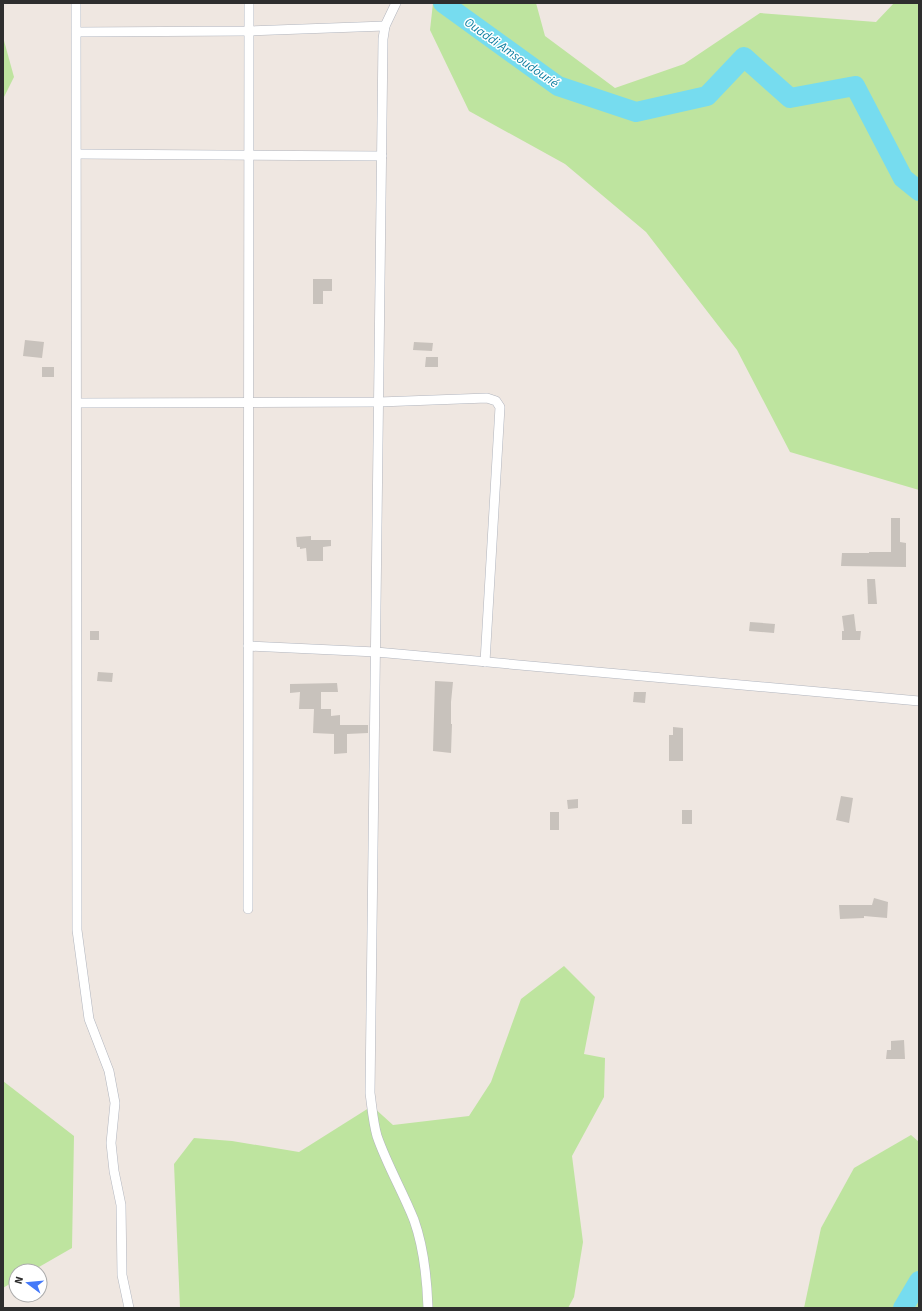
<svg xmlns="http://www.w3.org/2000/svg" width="922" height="1311" font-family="'Source Sans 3',sans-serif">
<rect width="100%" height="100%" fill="#efe7e1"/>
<g fill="#bee49f">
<path d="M433 3H536L545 36 615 88 684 64 760 13 876 22 894 3H919V490L790 452 737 350 646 232 565 164 469 111 430 30Z"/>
<path d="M3 37 14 77 3 99Z"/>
<path d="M564 966 595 997 584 1054 605 1058 604 1097 572 1156 583 1242 574 1297 568 1308H180L174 1164 194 1138 232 1141 299 1152 372 1106 393 1125 469 1116 491 1082 521 999Z"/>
<path d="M3 1081 74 1136 72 1248 32 1271H16V1280L3 1288Z"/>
<path d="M911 1135 919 1142V1308H804L821 1228 854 1168Z"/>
</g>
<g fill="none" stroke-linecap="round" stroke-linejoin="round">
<g stroke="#76dcef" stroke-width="20">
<path d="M443 3 558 86 636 112 707 96 744 57 790 98 855 86 903 178 919 191"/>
<path d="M903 1308 919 1281"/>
</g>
</g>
<g fill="#c8c2bc">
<path d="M313 279H332V291H323V304H313Z"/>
<path d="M25 340 44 342 42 358 23 356Z"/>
<path d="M414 342 433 343 432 351 413 350Z"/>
<path d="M426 357H438V367H425Z"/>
<rect x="42" y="367" width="12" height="10"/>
<path d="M891 518H900V542L906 543V567L841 566 842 553H869V552H891Z"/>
<path d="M311 536V540H331V546L323 547V561H307L306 548 300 549V547H297L296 537Z"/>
<path d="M867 579H875L877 604H868Z"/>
<path d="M854 614 856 631H861L860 640H842V631H844L842 616Z"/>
<path d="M750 622 775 624 774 633 749 631Z"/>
<rect x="90" y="631" width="9" height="9"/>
<path d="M98 672 113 673 112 682 97 681Z"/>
<path d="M435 681 453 682 451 702V724H452L451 753 433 751Z"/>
<path d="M337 683 338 692H321V709H299L300 692 290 693V684Z"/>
<path d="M634 692H646L645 703 633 702Z"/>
<path d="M314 709H331V716L340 715V725H368V733L347 734V753L334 754V734L313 733Z"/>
<path d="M673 727 683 728V761H669V735H673Z"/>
<path d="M841 796 853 798 849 823 836 820Z"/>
<path d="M578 799V808L568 809 567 800Z"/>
<rect x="682" y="810" width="10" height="14"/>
<rect x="550" y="812" width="9" height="18"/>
<path d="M874 898 888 902 887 918 864 916V918L840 919 839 905H872Z"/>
<path d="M904 1040 905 1059H886L887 1050H891V1041Z"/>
</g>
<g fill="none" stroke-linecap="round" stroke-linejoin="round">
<g stroke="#b1b5be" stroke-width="10">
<g id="street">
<path d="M76 3 77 930 89 1019 109 1071 115 1103 111 1143 114 1171 121 1205 122 1275 129 1308"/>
<path d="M396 3 385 26 383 39 370 1093C372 1107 373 1122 377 1136 387 1165 403 1192 414 1220 424 1248 427 1279 428 1308"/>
<path d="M77 32 249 31 385 26"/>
<path d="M77 154 382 156"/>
<path d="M77 403 379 402 487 398 496 401 500 407 485 662"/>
<path d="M248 646 376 652 919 701"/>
<path d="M248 909 249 3"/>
</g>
</g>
<use href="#street" stroke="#fff" stroke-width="9"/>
</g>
<g text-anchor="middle" stroke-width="3" stroke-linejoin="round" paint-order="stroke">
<g font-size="13" font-style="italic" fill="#0f7fa1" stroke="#fff">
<text transform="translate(512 52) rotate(35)" y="5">Ouaddi Amsoudourié</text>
</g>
</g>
<rect width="922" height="1311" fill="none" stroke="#2e2e2e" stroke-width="8"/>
<g transform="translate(28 1283) rotate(286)"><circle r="19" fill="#ffffff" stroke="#ababab"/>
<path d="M0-3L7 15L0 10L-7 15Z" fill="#4479f9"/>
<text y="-6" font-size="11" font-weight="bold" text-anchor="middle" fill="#2e2e2e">N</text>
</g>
</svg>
